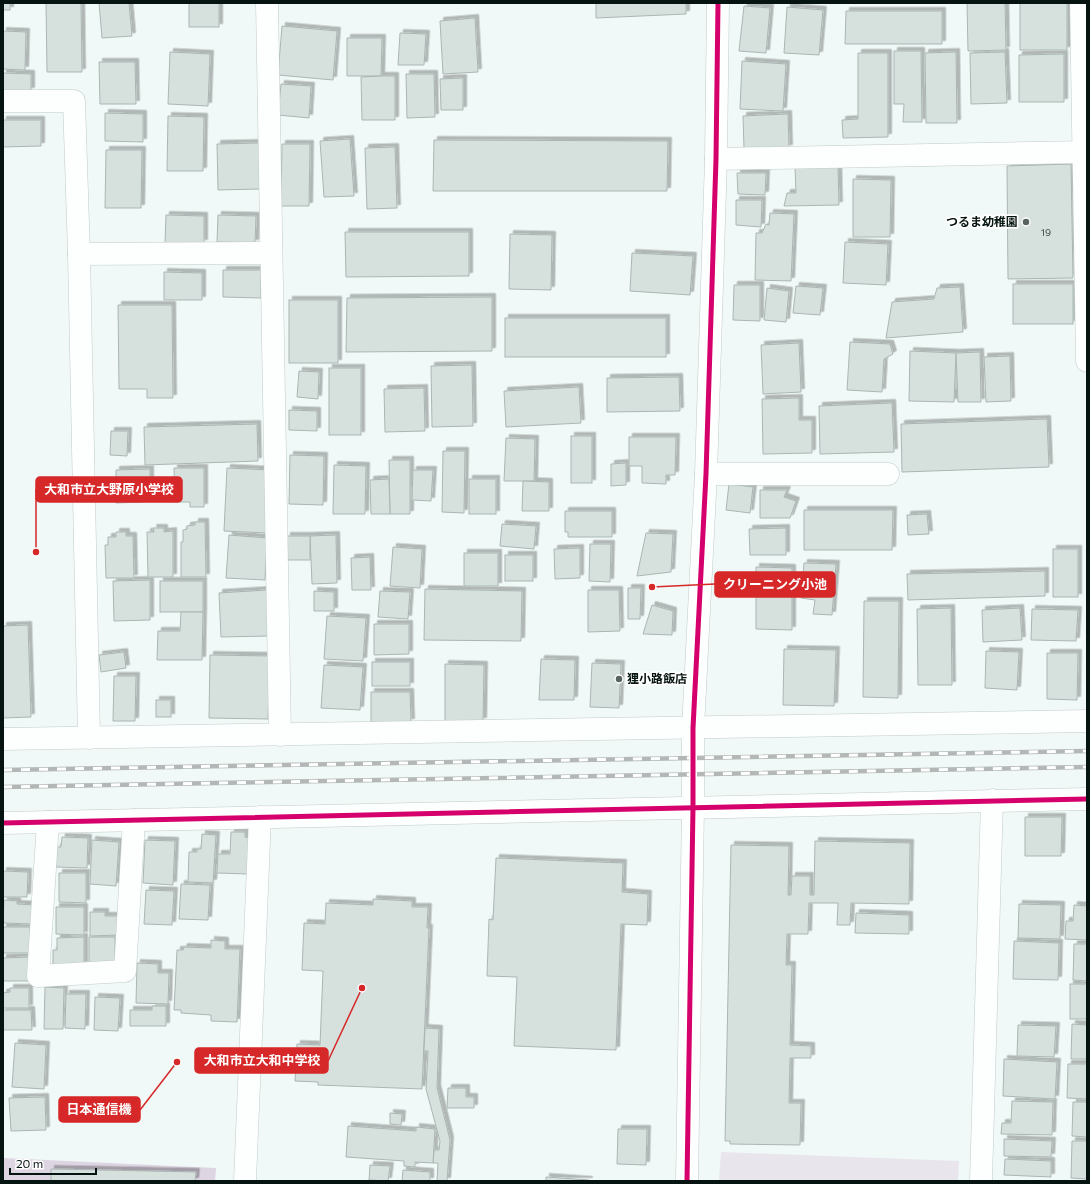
<svg xmlns="http://www.w3.org/2000/svg" width="1090" height="1184" font-family="Commissioner,'Noto Sans JP',sans-serif">
<defs>
<filter id="shadow"><feDropShadow dx="3.5" dy="-3.5" stdDeviation="0" flood-color="#0004"/></filter>
</defs>
<rect width="100%" height="100%" fill="#f0f9f7"/>
<path fill="#e9e5ed" d="M721 1152 959 1161 958 1181H719Z"/>
<path fill="#ddd5e2" d="M3 1158 216 1168 215 1181H3Z"/>
<g fill="#d6e1de" stroke="#aab6b3" filter="url(#shadow)">
<rect x="3" y="3" width="7" height="7"/>
<path d="M46 3H81L82 72H47Z"/>
<path d="M99 3H129L132 36 102 38Z"/>
<rect x="189" y="3" width="30" height="24"/>
<path d="M596 3H686V14L596 18Z"/>
<path d="M967 3H1005L1006 50 968 51Z"/>
<rect x="1020" y="3" width="47" height="47"/>
<path d="M744 6 770 8 766 53 739 51Z"/>
<path d="M787 7 823 10 819 55 784 53Z"/>
<path d="M846 11H942V44H845Z"/>
<path d="M475 18 478 72 443 74 440 21Z"/>
<path d="M282 26 337 31 333 80 278 75Z"/>
<path d="M3 31 26 32 25 70 3 69Z"/>
<path d="M400 33 426 34 424 65H398Z"/>
<path d="M347 38H382L381 76H347Z"/>
<path d="M894 51H921L922 122H903L904 104H894Z"/>
<path d="M170 52 210 54 208 106 168 104Z"/>
<path d="M956 52 957 123H926L925 53Z"/>
<path d="M1005 52 1007 103 971 104 970 53Z"/>
<path d="M858 53H888V137L843 138 842 120 858 119Z"/>
<path d="M1064 54V102H1019V55Z"/>
<path d="M742 61 786 64 783 111 740 109Z"/>
<path d="M99 62H135L136 104H100Z"/>
<path d="M3 73 31 74V91H3Z"/>
<path d="M406 74H434L435 117 407 118Z"/>
<path d="M381 76H395V120H362L361 77Z"/>
<path d="M463 78V110H441L440 79Z"/>
<path d="M281 84 311 86 309 118 278 115Z"/>
<path d="M105 113 143 114V142L105 141Z"/>
<path d="M788 114 789 148 744 149 743 116Z"/>
<path d="M168 116 204 117 203 171H167Z"/>
<path d="M3 120H41V146L3 147Z"/>
<path d="M350 139 354 196 324 197 320 141Z"/>
<path d="M434 140 668 141 667 191H433Z"/>
<path d="M259 143 261 189 218 190 217 144Z"/>
<path d="M282 144H310L309 206H281Z"/>
<path d="M395 147 397 208 367 209 365 148Z"/>
<path d="M106 150H142L141 208H105Z"/>
<path d="M1071 164 1073 278 1008 279 1007 166Z"/>
<path d="M838 167 839 205 784 206 787 193H796L795 168Z"/>
<path d="M737 173H766L765 195 738 194Z"/>
<path d="M853 179 891 180 890 237H853Z"/>
<path d="M736 200H762L761 227 736 225Z"/>
<path d="M770 213 794 214 791 281 755 280 756 233H762L766 224 769 225Z"/>
<path d="M166 215 204 216V243H165Z"/>
<path d="M218 215 256 216 255 243 217 242Z"/>
<path d="M345 232H469V276L346 277Z"/>
<path d="M510 234 552 235 551 290 509 289Z"/>
<path d="M845 242 888 244 886 285 843 283Z"/>
<path d="M632 253 693 256 690 295 630 291Z"/>
<path d="M223 270H261V298L223 297Z"/>
<path d="M164 272 202 273V300H164Z"/>
<rect x="1013" y="284" width="60" height="40"/>
<path d="M734 285H760V321L733 320Z"/>
<path d="M796 286 823 288 820 315 793 313Z"/>
<path d="M960 287 963 332 886 338 892 302 934 299 937 288Z"/>
<path d="M767 288 789 291 786 322 764 320Z"/>
<path d="M492 297V351L346 352 347 298Z"/>
<rect x="289" y="300" width="49" height="63"/>
<path d="M118 305H172L173 398H147V389H119Z"/>
<rect x="505" y="318" width="161" height="39"/>
<path d="M850 342 890 344 893 354 884 359 882 392 847 390Z"/>
<path d="M799 343 801 392 763 394 761 345Z"/>
<path d="M910 351 956 353 954 402 909 401Z"/>
<path d="M980 352 981 402H958L956 353Z"/>
<path d="M1010 356 1011 401 986 402 984 357Z"/>
<path d="M472 365 473 426 432 427 431 366Z"/>
<rect x="329" y="368" width="32" height="67"/>
<path d="M299 371 319 372 318 399 297 397Z"/>
<path d="M679 377 680 411 607 412V378Z"/>
<path d="M579 387 581 423 506 427 504 391Z"/>
<path d="M424 388 425 431 385 432 384 389Z"/>
<path d="M799 398V420H812V453L763 454 762 399Z"/>
<path d="M892 403 894 452 820 454 819 406Z"/>
<path d="M289 410 317 411V431L289 430Z"/>
<path d="M1047 419 1049 467 902 472 901 424Z"/>
<path d="M257 424 258 461 145 465 144 427Z"/>
<path d="M111 431H128L127 456 110 455Z"/>
<rect x="571" y="436" width="21" height="47"/>
<path d="M629 437H676L675 475H666V484L642 483V466H629Z"/>
<path d="M506 438 535 439 534 481H504Z"/>
<path d="M443 451H465L464 513 442 512Z"/>
<path d="M290 455 324 456 323 505 289 504Z"/>
<path d="M389 460H410V514H390Z"/>
<path d="M626 463V485L611 486V464Z"/>
<path d="M334 465 366 466 365 514H333Z"/>
<path d="M174 468H204V507H190V502H175Z"/>
<path d="M227 468 270 470 267 533 224 531Z"/>
<path d="M150 469V495H143V502L116 503V470Z"/>
<path d="M413 470H433L431 501 412 500Z"/>
<path d="M389 479 390 514H371L370 480Z"/>
<rect x="469" y="479" width="27" height="35"/>
<path d="M523 481 549 482V511H522Z"/>
<path d="M729 484 753 487 750 513 726 510Z"/>
<path d="M760 490H787L784 497 796 501 790 518H760Z"/>
<path d="M804 510H893L892 550H804Z"/>
<path d="M565 511H612V537H568V532H565Z"/>
<path d="M927 514 929 534 908 535 907 515Z"/>
<path d="M195 522H205L206 577H181V542H183V530L187 529V526L195 525Z"/>
<path d="M502 524 536 526 534 549 500 546Z"/>
<path d="M153 528H164V532L173 531V577H148L147 532H154Z"/>
<path d="M786 528V555H750L749 529Z"/>
<path d="M116 532H126V536H133L134 578H106L105 545H108V537H116Z"/>
<path d="M646 533 673 534 671 572 637 576Z"/>
<path d="M229 535 267 538 265 580 226 578Z"/>
<path d="M336 535 337 583 312 584 310 536Z"/>
<rect x="287" y="536" width="23" height="24"/>
<path d="M590 544H611L610 582 589 581Z"/>
<path d="M393 547 422 549 420 588 390 586Z"/>
<path d="M580 548V578L555 579 554 549Z"/>
<rect x="1053" y="549" width="25" height="48"/>
<rect x="464" y="553" width="34" height="33"/>
<rect x="505" y="555" width="28" height="26"/>
<path d="M370 557 371 590H352L351 558Z"/>
<path d="M804 563 836 564 832 615 813 614 815 600 801 598Z"/>
<path d="M756 567 792 568V630L756 629Z"/>
<path d="M1045 571V596L908 600 907 574Z"/>
<path d="M150 580V620L114 621 113 581Z"/>
<rect x="160" y="581" width="43" height="31"/>
<path d="M628 588H641L640 619H628Z"/>
<path d="M425 589 522 591 521 641 424 640Z"/>
<path d="M267 590 269 636 221 637 219 593Z"/>
<path d="M588 590H619L620 631 588 632Z"/>
<path d="M314 591 334 592V611H314Z"/>
<path d="M380 591 410 592 408 619 378 617Z"/>
<path d="M864 601H899L898 698 863 697Z"/>
<path d="M652 605 673 611 672 635 643 634Z"/>
<path d="M951 608 952 685H918L917 609Z"/>
<path d="M1020 608 1022 640 983 642 982 610Z"/>
<path d="M1032 609 1078 610 1076 641 1031 640Z"/>
<path d="M181 612H203L202 660H157L158 631H180Z"/>
<path d="M327 616 366 618 363 661 324 659Z"/>
<path d="M374 624H409V654L374 655Z"/>
<path d="M28 625 31 717 3 718V626Z"/>
<path d="M784 649 836 650 834 706 783 705Z"/>
<path d="M986 651 1019 652 1017 690 985 688Z"/>
<path d="M124 652 126 668 101 672 99 655Z"/>
<path d="M1047 653H1078L1077 700 1047 699Z"/>
<path d="M210 655 270 656 268 719 209 718Z"/>
<path d="M541 659 575 660 574 700H539Z"/>
<rect x="372" y="662" width="38" height="24"/>
<path d="M592 663 621 664 619 708 590 707Z"/>
<path d="M445 664 484 665 483 721H445Z"/>
<path d="M324 665 363 667 360 710 321 708Z"/>
<path d="M114 676H136L135 721H113Z"/>
<path d="M371 692H410L411 722H371Z"/>
<rect x="156" y="700" width="15" height="17"/>
<path d="M1025 817H1062L1061 856H1025Z"/>
<path d="M231 832H245V837L249 838 248 874 217 873 218 854H230Z"/>
<path d="M202 834 216 835 213 883 188 882 189 852H197V849H201Z"/>
<path d="M62 837 88 838 87 868 56 867 57 847H61Z"/>
<path d="M92 840 119 842 116 886 90 884Z"/>
<path d="M145 840 175 841 173 885 143 883Z"/>
<path d="M815 841 910 843 909 904 851 903 850 925H837L838 903H809L808 934H787L786 965H792L790 1045 811 1046V1058H790L789 1103H801L800 1145 730 1144V1141H725L731 845 789 846 788 895H791L792 876H810V895H814Z"/>
<path d="M496 858 623 863 622 892 648 894 647 925 621 924 616 1050 514 1046 517 977 487 976 489 919 493 920Z"/>
<path d="M3 871 28 872 27 897H3Z"/>
<path d="M59 873H86V903L59 902Z"/>
<path d="M181 884 210 885 208 920 179 919Z"/>
<path d="M146 890 174 891 172 925 144 924Z"/>
<path d="M373 899 412 901V907H428L427 928H429L422 1089 318 1085V1082L295 1081 297 1044 320 1045 323 971 302 970 304 923 325 924 326 903 373 905Z"/>
<path d="M4 900 17 901V904L34 905V924L3 923Z"/>
<path d="M1019 904 1061 905 1060 939 1018 938Z"/>
<path d="M1074 905 1087 906V940L1065 939 1066 921H1073Z"/>
<path d="M56 907H84V935L56 934Z"/>
<path d="M90 912H105V916H118L119 935 90 936Z"/>
<path d="M856 913 909 915V934L855 933Z"/>
<rect x="3" y="927" width="27" height="26"/>
<path d="M84 937V965H53V950H57V938Z"/>
<rect x="89" y="937" width="26" height="27"/>
<path d="M211 940 225 941V949H240L237 1022 211 1021V1015L181 1013V1010H174L177 950H183L184 947 211 948Z"/>
<path d="M1014 941 1059 943 1058 980 1013 979Z"/>
<path d="M1074 944H1087V981L1073 980Z"/>
<path d="M29 957 30 981H3V958Z"/>
<path d="M137 963 158 964V973H169L168 1004 136 1003Z"/>
<rect x="1070" y="984" width="17" height="35"/>
<path d="M45 987 64 988 63 1029H44Z"/>
<path d="M10 988H29V1008H3V993L10 992Z"/>
<path d="M66 994H86L85 1029 65 1028Z"/>
<path d="M95 997 120 998 118 1031 94 1030Z"/>
<path d="M152 1006H166V1026H130V1010H152Z"/>
<path d="M3 1010H31L32 1030H3Z"/>
<path d="M1072 1024 1087 1025V1059H1071Z"/>
<path d="M1018 1025 1056 1026 1054 1057 1017 1056Z"/>
<path d="M425 1028 439 1029 437 1088 450 1140 447 1181H437L438 1163H433L434 1150H439L440 1141 426 1089 428 1051H424Z"/>
<path d="M15 1043 46 1045 44 1089 12 1087Z"/>
<path d="M1004 1059 1057 1062 1055 1099 1003 1096Z"/>
<path d="M1068 1064H1087V1099L1067 1098Z"/>
<path d="M448 1088H466V1097H474V1108H447Z"/>
<path d="M45 1097 46 1130 11 1131 9 1098Z"/>
<path d="M1012 1101 1053 1102 1052 1135 1001 1134 1002 1123H1011Z"/>
<path d="M1073 1102H1087V1137L1072 1136Z"/>
<path d="M390 1113 402 1114 401 1125 390 1124Z"/>
<path d="M348 1126 416 1131V1127L435 1129 433 1163 415 1162V1167L404 1166V1161L346 1157Z"/>
<path d="M618 1129H647L646 1165 617 1164Z"/>
<path d="M1004 1139 1052 1141 1051 1157 1004 1156Z"/>
<path d="M1072 1141H1087V1179L1071 1178Z"/>
<path d="M1005 1159 1051 1161V1177L1004 1175Z"/>
<path d="M370 1165 390 1166 388 1181 369 1180Z"/>
<path d="M51 1169 196 1172 195 1181H51Z"/>
<path d="M403 1170 430 1172V1181H402Z"/>
<path d="M546 1177 589 1180V1181H546Z"/>
</g>
<g fill="none" stroke-linecap="round" stroke-linejoin="round">
<g stroke="#c1ccc9" stroke-width="23">
<g id="minor">
<path d="M267 3 280 735"/>
<path d="M1081 3 1087 361"/>
<path d="M3 101H74L79 254 89 738"/>
<path d="M716 159 1087 152"/>
<path d="M79 254 271 253"/>
<path d="M706 474H888"/>
<path d="M3 739 1087 721"/>
<path d="M48 822 38 976 125 971 134 820"/>
<path d="M3 823 1087 799"/>
<path d="M245 1181 260 817"/>
<path d="M687 1181 693 807V728L706 474 716 159 718 3"/>
<path d="M981 1181 992 800"/>
</g>
</g>
<use href="#minor" stroke="#fdfefe" stroke-width="22"/>
<g stroke="#b3b7b6" stroke-width="4.5">
<g id="rail">
<path d="M3 770 1087 751"/>
<path d="M3 787 1087 767"/>
</g>
</g>
<use href="#rail" stroke="#fff" stroke-width="3" stroke-dasharray="9" stroke-linecap="butt"/>
<g stroke="#fff" stroke-width="8">
<g id="cycleway">
<path d="M3 823 1087 799"/>
<path d="M687 1181 693 807V728L706 474 716 159 718 3"/>
</g>
</g>
<use href="#cycleway" stroke="#d6006c" stroke-width="5"/>
</g>
<g fill="#576461" stroke="#fff" stroke-width="1.5">
<circle cx="1026" cy="222" r="4"/>
<circle cx="619" cy="679" r="4"/>
</g>
<g text-anchor="middle" stroke-width="3.5" stroke-linejoin="round" paint-order="stroke">
<g font-size="10" fill="#394744">
<text x="1046" y="236">19</text>
</g>
<g font-size="12" font-weight="bold" fill="#051410" stroke="#fff" text-anchor="end">
<text x="1018" y="226">つるま幼稚園</text>
<text x="627" y="683" text-anchor="start">狸小路飯店</text>
</g>
</g>
<path fill="none" stroke="#d62828" stroke-width="1.5" d="M36 552L36 489M652 587L715 584M362 988L328 1061M177 1062L140 1110"/>
<g fill="#d62828" stroke="#fff" stroke-width="1.5">
<circle cx="36" cy="552" r="4"/>
<circle cx="652" cy="587" r="4"/>
<circle cx="362" cy="988" r="4"/>
<circle cx="177" cy="1062" r="4"/>
</g>
<g fill="#d62828" stroke="#d62828" stroke-width="1.5">
<rect x="36" y="477" width="146" height="25" rx="4"/>
<rect x="715" y="572" width="120" height="25" rx="4"/>
<rect x="195" y="1048" width="133" height="25" rx="4"/>
<rect x="59" y="1097" width="81" height="25" rx="4"/>
</g>
<g font-size="13" text-anchor="middle" font-weight="bold" fill="#fff">
<text x="109" y="494">大和市立大野原小学校</text>
<text x="775" y="589">クリーニング小池</text>
<text x="262" y="1065">大和市立大和中学校</text>
<text x="99" y="1114">日本通信機</text>
</g>
<rect width="1090" height="1184" fill="none" stroke="#051410" stroke-width="8"/>
<path d="M10 1168v6h86v-6" fill="none" stroke="#051410" stroke-width="2"/>
<text x="16" y="1168" font-size="12" fill="#051410" stroke="#ffffff" stroke-width="3" paint-order="stroke">20 m</text>
</svg>
